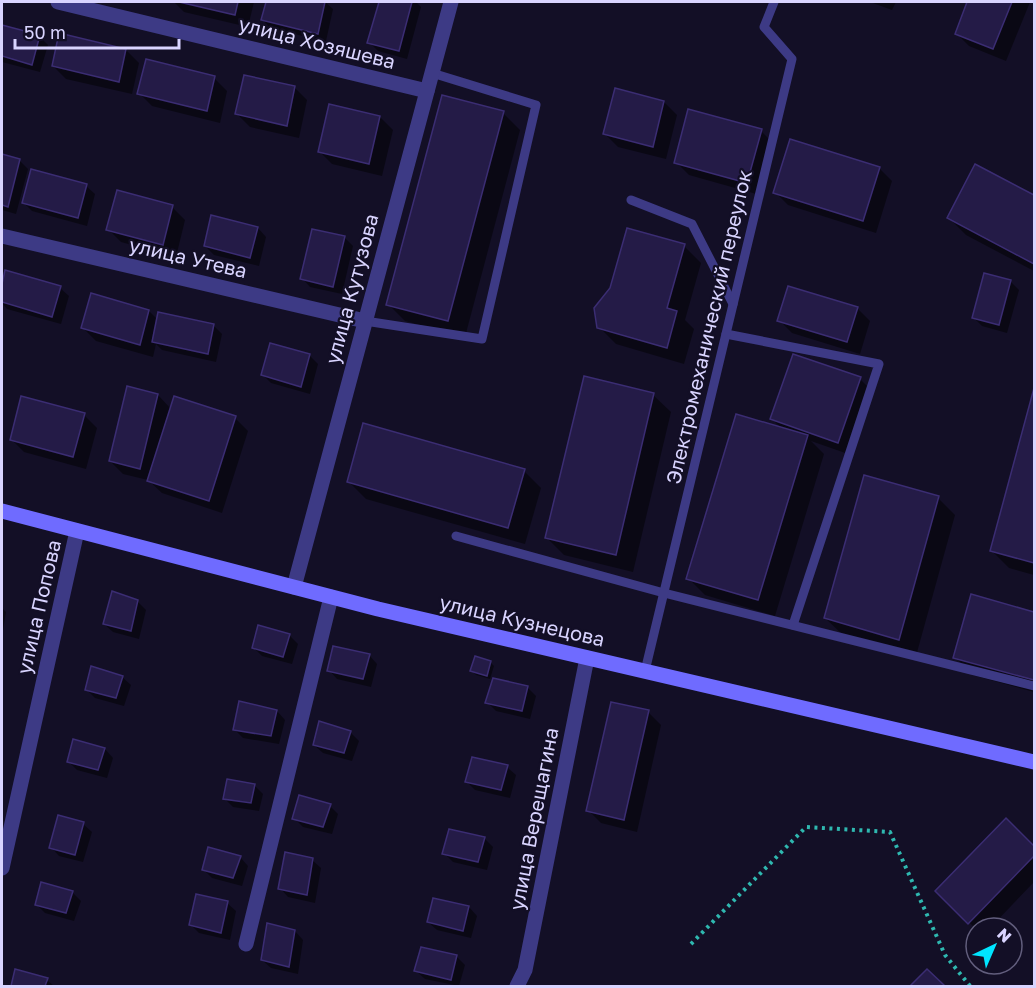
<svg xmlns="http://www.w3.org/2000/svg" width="1036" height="988" font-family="'Golos Text',sans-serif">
<rect width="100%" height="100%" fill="#130f26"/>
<g fill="#0007">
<path d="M174 2H254L248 27 184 12Z"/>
<path d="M267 2H325L333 9 326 41 271 29 263 20Z"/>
<path d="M380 2H416L421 7 407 59 378 51 369 42Z"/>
<path d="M870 2H896L892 10Z"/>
<path d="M969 2H1030L1006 61 969 46 956 33Z"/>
<path d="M2 26 39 36 48 45 40 72 2 62Z"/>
<path d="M126 50 139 63 132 94 66 79 53 66Z"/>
<path d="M214 78 227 91 220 123 152 106 139 93Z"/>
<path d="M294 87 307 100 299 138 250 127 237 114Z"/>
<path d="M664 102 677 115 666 159 618 147 605 134Z"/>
<path d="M503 113 520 130 465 337 405 321 388 304Z"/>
<path d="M380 117 393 130 382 176 332 164 319 151Z"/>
<path d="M761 131 774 144 760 195 689 175 676 162Z"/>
<path d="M2 155 19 160 28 169 16 214 2 210Z"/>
<path d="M976 166 1034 197V271L966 235 949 218Z"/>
<path d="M879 168 892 181 876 233 788 205 775 192Z"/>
<path d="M86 186 95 194 87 226 32 211 23 202Z"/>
<path d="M172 207 185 220 176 257 121 242 108 229Z"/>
<path d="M258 228 266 237 259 266 214 255 205 246Z"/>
<path d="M344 237 353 246 342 294 310 287 302 278Z"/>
<path d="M684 246 701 263 685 320 694 329 684 364 616 344 599 327Z"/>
<path d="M6 272 60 288 69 296 61 324 7 309 2 303V290Z"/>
<path d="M1010 281 1019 290 1007 333 982 326 974 318Z"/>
<path d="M857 308 870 321 860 354 792 333 779 320Z"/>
<path d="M149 311 158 320 159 314 214 326 222 334 216 362 162 350 156 344 153 357 96 341 83 328Z"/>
<path d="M271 345 310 356 318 364 310 394 271 383 263 375Z"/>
<path d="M860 379 873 392 851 455 811 441 824 454 775 616 705 595 688 578 782 429 772 419Z"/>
<path d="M128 388 158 395 171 409 235 418 248 431 222 513 162 493 148 480 123 474 110 461Z"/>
<path d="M1034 394V575L1009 568 992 551Z"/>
<path d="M653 395 671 412 633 572 564 555 547 538Z"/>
<path d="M84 415 97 428 86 469 24 452 11 439Z"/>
<path d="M524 471 541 488 525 544 366 499 348 481Z"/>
<path d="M938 498 955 515 916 656 843 635 825 618Z"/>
<path d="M972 596 1034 613V692L972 675 955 657Z"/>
<path d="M137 601 146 610 139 639 113 632 104 624Z"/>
<path d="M2 608 6 612 2 636Z"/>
<path d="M259 627 290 636 298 644 292 664 262 656 254 648Z"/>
<path d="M369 655 377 664 371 687 337 679 329 670Z"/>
<path d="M490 662 494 666 490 679 476 675 472 671Z"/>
<path d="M122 677 131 685 124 706 95 698 86 689Z"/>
<path d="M527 687 536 696 530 719 496 711 487 702Z"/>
<path d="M277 711 285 720 279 744 243 738 234 729Z"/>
<path d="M648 712 661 725 637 832 601 823 588 810Z"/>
<path d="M350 732 359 741 352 761 323 753 314 745Z"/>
<path d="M74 741 105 749 113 758 107 778 77 770 69 762Z"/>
<path d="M507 767 516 775 510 798 475 790 467 782Z"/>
<path d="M254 785 263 794 259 811 233 807 224 798Z"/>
<path d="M330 806 338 814 332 834 303 827 294 818Z"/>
<path d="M1006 820 1034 848V882L990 928H976V929L937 891Z"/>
<path d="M83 824 92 832 83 862 59 856 51 847Z"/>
<path d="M484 838 493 847 487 870 453 862 444 853Z"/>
<path d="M240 857 248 866 242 886 212 878 204 870Z"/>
<path d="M312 860 321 868 315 903 288 897 280 888Z"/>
<path d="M72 892 81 901 74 921 45 913 37 905Z"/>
<path d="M227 903 236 911 230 940 199 933 190 924Z"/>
<path d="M469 907 477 916 471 938 437 930 428 922Z"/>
<path d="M295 931 303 940 298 974 271 968 262 960Z"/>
<path d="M456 956 465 965 459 986 425 979 416 971Z"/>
<path d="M16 971 47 980 54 986H12Z"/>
</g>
<g fill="#241b47" stroke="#3b2d73" stroke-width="1.5">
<path d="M179 2H238L235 15Z"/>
<path d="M266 2H325L318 34 261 20Z"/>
<path d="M379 2H412L399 51 367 43Z"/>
<path d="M967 2H1012L993 49 955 34Z"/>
<path d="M2 25 40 35 32 65 2 56Z"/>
<path d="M59 33 126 49 119 82 52 66Z"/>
<path d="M146 59 215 76 207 111 137 94Z"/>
<path d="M244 75 295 86 287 126 235 114Z"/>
<path d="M615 88 664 101 653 147 603 134Z"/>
<path d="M442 95 504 111 448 321 386 305Z"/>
<path d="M329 104 380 116 369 164 318 152Z"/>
<path d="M688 109 762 129 747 183 674 163Z"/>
<path d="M790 139 880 167 863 221 773 193Z"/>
<path d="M2 154 20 159 8 207 2 205Z"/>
<path d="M975 164 1034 195V264L947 218Z"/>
<path d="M31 169 87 184 78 218 22 203Z"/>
<path d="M117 190 173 205 163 245 106 230Z"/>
<path d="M211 215 258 227 250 258 204 246Z"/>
<path d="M627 228 685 244 667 308 677 311 667 348 597 328 594 308 610 288Z"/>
<path d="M312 229 345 236 333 287 300 279Z"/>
<path d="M5 270 61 286 52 317 2 302V284Z"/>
<path d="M984 273 1011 280 999 325 972 318Z"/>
<path d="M788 286 858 307 847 342 777 321Z"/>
<path d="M91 293 149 310 140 345 81 328Z"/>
<path d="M158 312 214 324 208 354 152 342Z"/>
<path d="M270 343 310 354 301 387 261 375Z"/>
<path d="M793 354 861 377 838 443 770 419Z"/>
<path d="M584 376 654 393 616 555 545 538Z"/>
<path d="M127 386 158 394 140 469 109 461Z"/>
<path d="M1034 388V563L990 551Z"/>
<path d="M21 396 85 413 73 457 10 440Z"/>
<path d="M174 396 236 416 209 501 147 481Z"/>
<path d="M736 414 808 435 758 600 686 579Z"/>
<path d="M363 423 525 469 508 528 347 482Z"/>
<path d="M864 475 939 496 899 640 824 618Z"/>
<path d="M112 591 138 600 131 631 103 624Z"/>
<path d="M971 594 1034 612V680L953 658Z"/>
<path d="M258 625 290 634 283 657 252 648Z"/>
<path d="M333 646 370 654 363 679 327 671Z"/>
<path d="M475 656 491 661 487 676 470 671Z"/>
<path d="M91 666 123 676 116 698 85 690Z"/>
<path d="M493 678 528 686 522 711 485 703Z"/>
<path d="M239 701 277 710 271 736 233 730Z"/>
<path d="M611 702 649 710 624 820 586 811Z"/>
<path d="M319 721 351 731 344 753 313 745Z"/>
<path d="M73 739 105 748 98 770 67 762Z"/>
<path d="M472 757 508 765 501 790 465 782Z"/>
<path d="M227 779 255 784 251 803 223 799Z"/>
<path d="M299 795 331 804 323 827 292 819Z"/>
<path d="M58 815 84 822 75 855 49 848Z"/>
<path d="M1006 818 1034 846V856L968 924 935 891Z"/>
<path d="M449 829 485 837 478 862 442 854Z"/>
<path d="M208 847 241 856 233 878 202 870Z"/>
<path d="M285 852 313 858 307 895 278 889Z"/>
<path d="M41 882 73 891 66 913 35 905Z"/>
<path d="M196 894 228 901 221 933 189 925Z"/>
<path d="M433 898 469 906 463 931 427 922Z"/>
<path d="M267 923 295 930 289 967 261 960Z"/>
<path d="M421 947 457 955 451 980 414 971Z"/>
<path d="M15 969 48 978 45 986H11Z"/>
<path d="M927 969 945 986H910Z"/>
</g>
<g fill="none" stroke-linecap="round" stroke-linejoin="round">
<path stroke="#2fb8b0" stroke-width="4" stroke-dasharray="3 4.5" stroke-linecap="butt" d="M691 944 806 827 890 832 945 955 970 986"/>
<g stroke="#3d3a85" stroke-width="9">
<path d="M631 200 692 224 733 304"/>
<path d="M365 321 482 339 536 105 432 73"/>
<path d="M726 334 879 364 793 625"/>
<path d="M456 536 664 593 1034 686"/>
<path d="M645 671 792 59 764 27 774 2"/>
</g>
<g stroke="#3d3a85" stroke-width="15">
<path d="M58 2 427 91"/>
<path d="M2 236 365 321"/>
<path d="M294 587 451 2"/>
<path d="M2 868 77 531"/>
<path d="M246 944 331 597"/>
<path d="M517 986 525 970 587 658"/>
</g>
<path stroke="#6f6bff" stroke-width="15" d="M2 511 378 609 1034 762"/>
</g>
<g text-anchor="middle" stroke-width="4.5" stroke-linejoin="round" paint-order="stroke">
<g font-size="20" fill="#d9d4ff" stroke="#130f26">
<text transform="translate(317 43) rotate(14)" y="7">улица Хозяшева</text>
<text transform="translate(188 258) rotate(13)" y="7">улица Утева</text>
<text transform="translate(352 289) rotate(-75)" y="7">улица Кутузова</text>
<text transform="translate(709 327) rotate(-77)" y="7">Электромеханический переулок</text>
<text transform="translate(39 607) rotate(-77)" y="7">улица Попова</text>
<text transform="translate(522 621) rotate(13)" y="7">улица Кузнецова</text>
<text transform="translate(534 819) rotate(-79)" y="7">улица Верещагина</text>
</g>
</g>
<rect width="1036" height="988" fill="none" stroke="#d9d4ff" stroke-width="6"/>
<g transform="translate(994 946) rotate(44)"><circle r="28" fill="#130f26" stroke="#625e7d" stroke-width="1.5"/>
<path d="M0-4.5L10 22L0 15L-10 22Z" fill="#00e5ff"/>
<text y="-9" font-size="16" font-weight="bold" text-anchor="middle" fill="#d9d4ff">N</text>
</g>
<path d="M15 39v9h164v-9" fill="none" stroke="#d9d4ff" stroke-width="3"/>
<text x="24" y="39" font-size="18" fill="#d9d4ff" stroke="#130f26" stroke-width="4.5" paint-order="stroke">50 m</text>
</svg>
